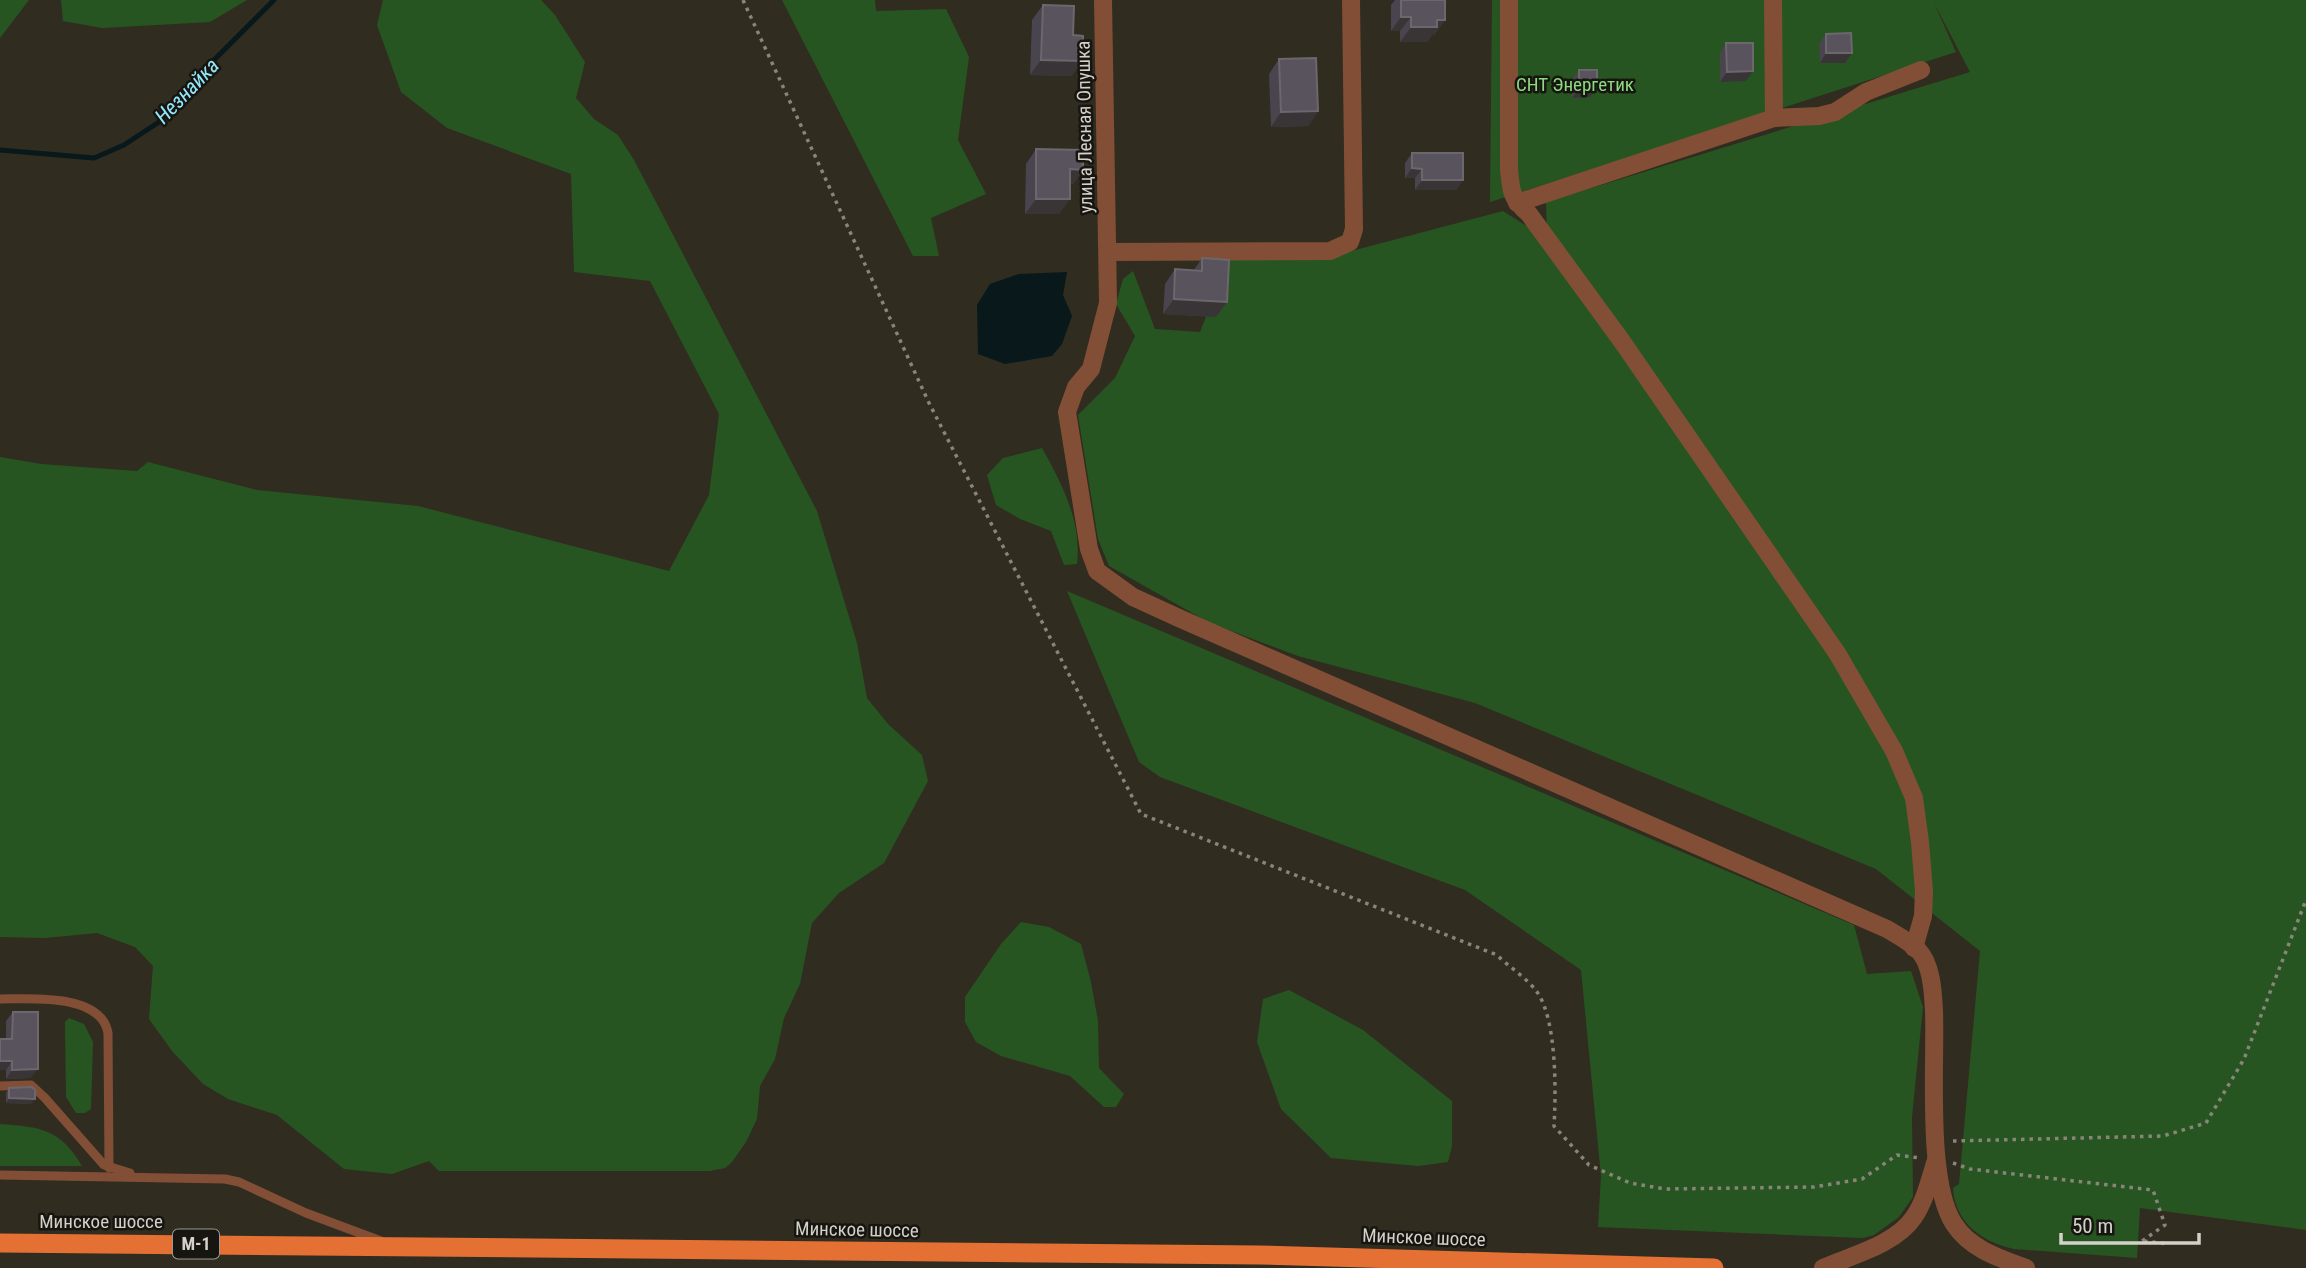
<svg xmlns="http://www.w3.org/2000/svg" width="2306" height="1268" font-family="'Roboto Condensed',sans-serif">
<rect width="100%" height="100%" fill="#312c20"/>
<g fill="#275521">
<path d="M0 0H29L0 38Z"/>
<path d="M61 0H247L210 22 102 28 63 21Z"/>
<path d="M383 0H541L555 15 585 62 576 98 594 119 618 135 634 160 817 511 857 643 867 698 888 724 922 755 928 781 884 863 839 893 812 923 800 984 784 1018 775 1059 760 1086 757 1119 746 1142 732 1162 725 1168 710 1171H439L429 1161 392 1174 344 1169 277 1115 228 1099 203 1084 172 1051 149 1019 153 966 135 947 97 933 45 938 0 937V457L41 464 137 471 148 462 257 490 418 506 669 571 709 495 719 414 650 281 574 272 571 174 447 128 401 92 377 25Z"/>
<path d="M782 0H875L876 11 946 9 969 57 958 140 986 194 931 218 939 256H913Z"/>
<path d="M1492 0H2306V1230L2140 1208 2137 1258 2014 1249C1982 1242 1955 1223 1953 1188L1959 1184 1980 951 1876 869 1475 703 1298 656 1210 623 1109 566 1098 539 1078 415 1115 378 1135 336 1116 304 1123 279 1133 271 1155 329 1200 332 1229 259 1325 258 1503 211 1547 239 1546 202 1970 72 1934 3 1956 52 1490 202Z"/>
<path d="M1042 448C1062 484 1082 522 1077 564L1064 565 1051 531 1020 519 996 505 987 475 1003 458Z"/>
<path d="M1067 591 1854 925 1867 974 1911 971 1923 1007 1912 1117 1913 1197 1899 1217 1874 1235 1863 1238 1598 1227 1601 1176 1581 970 1465 890 1160 777 1139 762Z"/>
<path d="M1021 922 1049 927 1081 944 1091 982 1098 1021 1099 1068 1124 1094 1116 1107H1104L1070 1076 1001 1056 976 1042 965 1022V997L1001 944Z"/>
<path d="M1289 990 1363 1030 1452 1101V1146L1448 1162 1418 1166 1331 1158 1281 1109 1257 1042 1263 999Z"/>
<path d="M69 1018 84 1024 93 1042 91 1109 85 1113H76L66 1097 65 1022Z"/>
<path d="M0 1124C41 1127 60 1129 82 1166H0Z"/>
</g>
<path fill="#08181b" d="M1067 272 1063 295 1072 316 1062 344 1052 356 1005 364 978 354 977 305 990 284 1019 274Z"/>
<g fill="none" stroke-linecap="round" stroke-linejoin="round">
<path stroke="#08181b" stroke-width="5" d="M0 150 94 158 124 145 159 122 214 60 274 0"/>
<g stroke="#89857b" stroke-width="3.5" stroke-dasharray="3.5 5" stroke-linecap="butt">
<path d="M743 0 929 403 1141 814 1497 955C1509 967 1527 978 1537 992 1557 1020 1556 1092 1554 1126L1589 1165 1630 1183 1665 1189 1814 1187 1862 1179 1897 1155 1920 1158"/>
<path d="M1953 1141 2163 1136 2206 1123 2244 1059 2306 900"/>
<path d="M1953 1163 1970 1169 2153 1190 2165 1225 2142 1241"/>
<path d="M2144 1241 2169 1244"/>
</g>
<g stroke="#824f36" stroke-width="9">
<path d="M0 999C31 999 101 993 108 1033L109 1168"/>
<path d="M0 1086 31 1085 45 1098 104 1165 130 1173"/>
<path d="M0 1175 225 1179 239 1182 306 1213 381 1241"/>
</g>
<g stroke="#824f36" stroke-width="18">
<path d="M1103 0 1108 303 1091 369 1076 387 1067 412 1089 549 1097 571 1133 597 1181 619 1887 929C1897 935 1910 942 1918 950 1932 964 1933 993 1934 1011 1936 1064 1926 1182 1954 1224 1970 1249 1999 1258 2026 1268"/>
<path d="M1509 0V169C1511 192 1511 198 1529 214L1621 340 1837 653 1894 751 1914 798 1920 842 1924 891 1923 916 1914 948"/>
<path d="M1773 0 1774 118"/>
<path d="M1517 203 1774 118 1819 116 1835 112 1866 92 1921 70"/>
<path d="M1108 252 1330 251 1350 242 1354 229 1351 0"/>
<path d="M1823 1268C1852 1255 1895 1245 1914 1217 1925 1201 1930 1179 1936 1160"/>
</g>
<path stroke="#e47034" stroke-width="19" d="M0 1243 1259 1255 1714 1268"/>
</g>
<g fill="#49444e">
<path d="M1395 0H1445V20L1434 35H1432L1427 42H1400V31H1391V5Z"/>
<path d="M1043 5 1072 76 1030 75 1032 20Z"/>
<path d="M1826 34 1845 63H1820L1819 44Z"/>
<path d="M1726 43 1746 81 1720 82V53Z"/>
<path d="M1279 59 1318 111 1308 126 1271 127 1269 74Z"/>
<path d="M1579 70 1590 97 1572 98V80Z"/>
<path d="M1036 149 1083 170 1073 184H1070L1059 214H1025L1026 164Z"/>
<path d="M1412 153 1463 180 1456 190H1415V178H1405V163Z"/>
<path d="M1202 258 1227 302 1216 317 1163 314 1165 284 1175 269 1194 270Z"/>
<path d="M13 1012 31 1078 6 1079V1070H0V1039H6V1021Z"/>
<path d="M9 1088 35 1099 31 1104 6 1103V1093Z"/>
</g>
<g fill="#393436">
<path d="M1401 17H1411L1400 31H1391Z"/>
<path d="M1437 20H1445L1434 35H1432L1427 42H1400L1411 27Z"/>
<path d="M1826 53H1852L1845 63H1820Z"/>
<path d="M1041 60 1083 61 1072 76 1030 75Z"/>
<path d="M1753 71 1746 81 1720 82 1727 72Z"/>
<path d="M1597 87 1590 97 1572 98 1579 88Z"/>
<path d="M1318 111 1308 126 1271 127 1281 112Z"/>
<path d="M1412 168 1422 169 1415 178H1405Z"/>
<path d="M1070 169 1083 170 1073 184H1060Z"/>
<path d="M1422 180H1463L1456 190H1415Z"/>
<path d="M1036 199H1070L1059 214H1025Z"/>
<path d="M1174 299 1227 302 1216 317 1163 314Z"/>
<path d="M0 1061H12L6 1070H0Z"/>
<path d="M38 1069 31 1078 6 1079 12 1070Z"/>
<path d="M9 1098 35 1099 31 1104 6 1103Z"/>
</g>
<g fill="#58535c" stroke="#6c676d" stroke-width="2">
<path d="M1401 0H1445V20H1437V27H1411V17H1401Z"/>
<path d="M1043 5 1074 6 1073 35 1083 36V61L1041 60Z"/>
<path d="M1851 33 1852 53H1826V34Z"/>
<path d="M1726 43H1753V71L1727 72Z"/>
<path d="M1316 58 1318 111 1281 112 1279 59Z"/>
<path d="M1579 70H1597V87L1579 88Z"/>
<path d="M1036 149 1083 150V170L1070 169V199H1036Z"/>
<path d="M1412 153H1463V180H1422V169L1412 168Z"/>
<path d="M1202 258 1229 260 1227 302 1174 299 1175 269 1202 271Z"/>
<path d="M13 1012H38V1069L12 1070V1061H0V1039H12Z"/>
<path d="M32 1087 35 1090V1099L9 1098V1088Z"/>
</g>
<g text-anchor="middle" stroke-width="5" stroke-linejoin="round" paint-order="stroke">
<rect fill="#171510" stroke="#9b9992" stroke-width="2" x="173" y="1229.5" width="46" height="29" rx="5"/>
<g font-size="18" font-weight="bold" fill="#d4d1ca">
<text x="196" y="1250">М-1</text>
</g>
<g font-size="19" fill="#8ddb81" stroke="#171510">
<text x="1575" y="91">СНТ Энергетик</text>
</g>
<g font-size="19" fill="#d4d1ca" stroke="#171510">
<text transform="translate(1084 127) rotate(-91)" y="7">улица Лесная Опушка</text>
<text x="101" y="1228">Минское шоссе</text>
<text transform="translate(857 1229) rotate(1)" y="7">Минское шоссе</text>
<text transform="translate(1424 1237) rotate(2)" y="7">Минское шоссе</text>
</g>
<g font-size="21" font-style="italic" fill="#93e9fc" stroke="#171510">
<text transform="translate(187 91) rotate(-46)" y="7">Незнайка</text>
</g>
</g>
<path d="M2061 1233v10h138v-10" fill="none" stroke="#d4d1ca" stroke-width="3.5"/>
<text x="2072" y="1233" font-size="21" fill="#d4d1ca" stroke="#171510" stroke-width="5" paint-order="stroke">50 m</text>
</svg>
